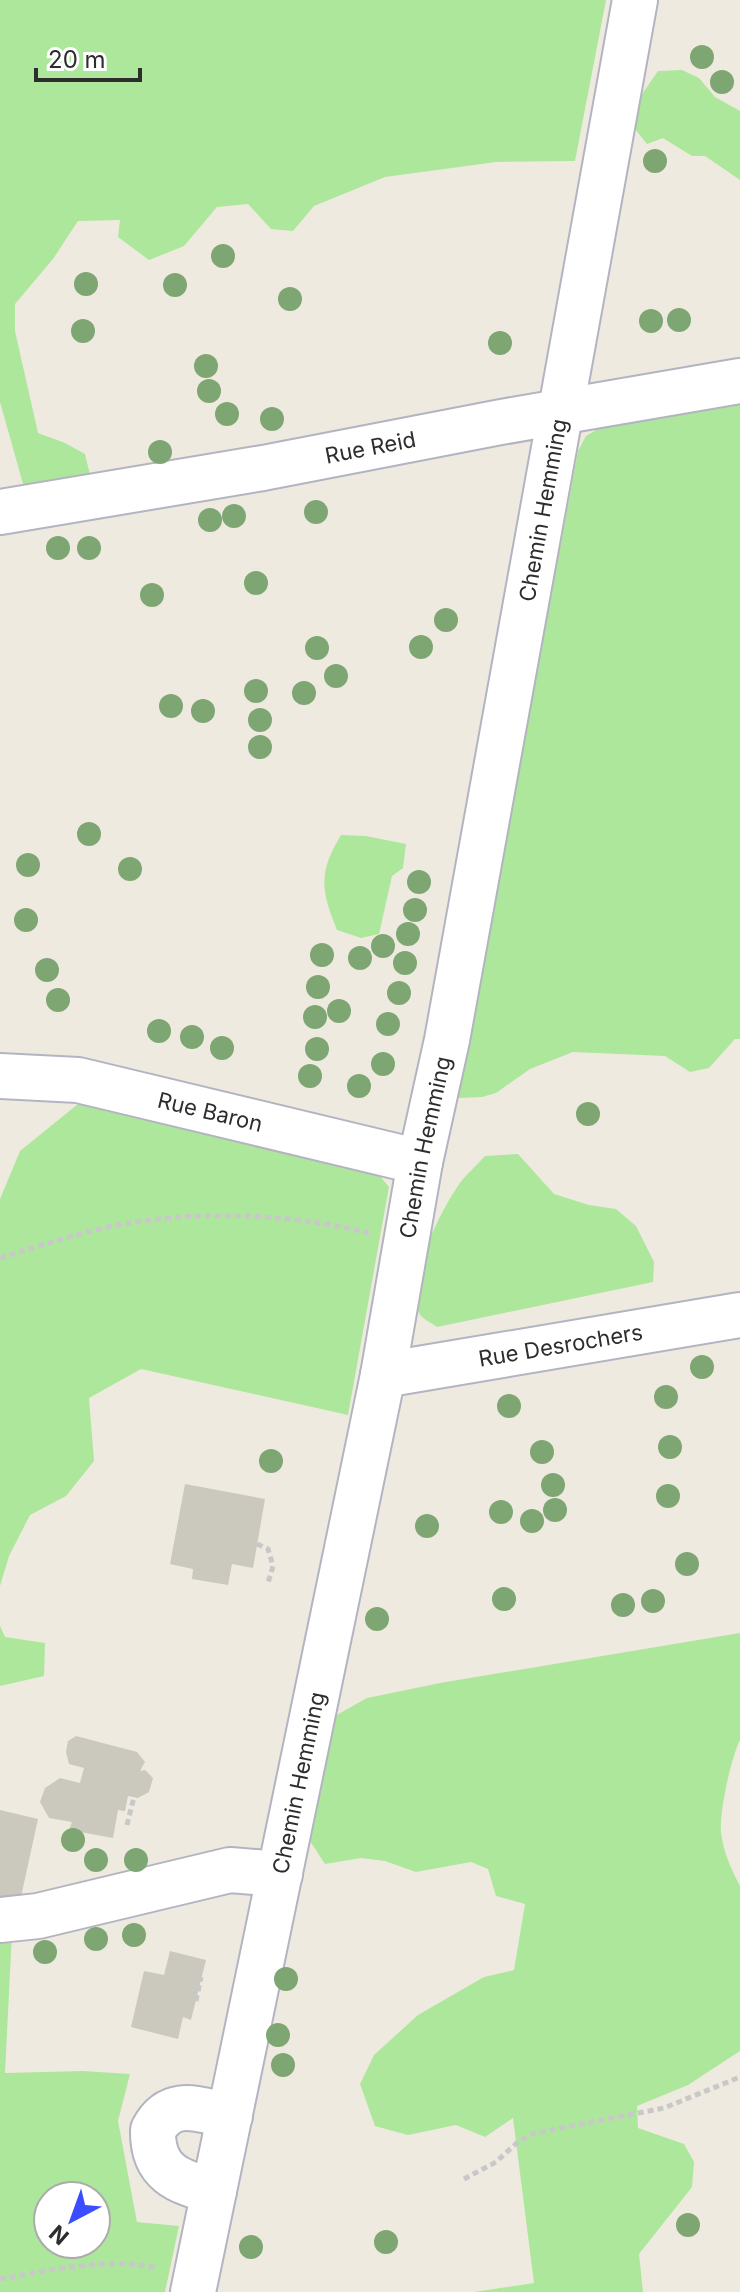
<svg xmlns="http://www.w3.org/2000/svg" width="740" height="2292" font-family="Inter,sans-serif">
<rect width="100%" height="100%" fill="#efeae0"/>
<g fill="#ade79b" fill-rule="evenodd">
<path d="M0 0H606L575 161 496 162 385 177 314 206 293 231 271 229 248 204 217 207 184 246 149 260 118 237 120 220 78 221 53 259 15 304V331L38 433 65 443 85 454 91 479 25 491 0 402Z"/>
<path d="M682 70 699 78 715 97 740 111V180L705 156H692L663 138 647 144 635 129 640 97 658 71Z"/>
<path d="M740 404V1039H735L709 1068 690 1072 665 1056 573 1052 530 1069 496 1093 482 1097 458 1098 578 451 586 436 603 426Z"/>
<path d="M341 835 366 836 406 844 403 868 392 876 379 934 361 938 337 930C321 890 318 873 341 835Z"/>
<path d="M78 1104 149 1118 379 1175 389 1187 348 1415 141 1369 89 1398 94 1461 66 1496 30 1515 9 1556 0 1586V1199L20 1151Z"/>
<path d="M518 1154 554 1194 589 1205 616 1209 636 1226 654 1262 653 1282 437 1327C433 1324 425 1320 421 1316 400 1288 444 1203 463 1179 470 1171 478 1164 485 1156Z"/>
<path d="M0 1626 5 1637 45 1643 44 1676 0 1686Z"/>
<path d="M740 1633V1740C731 1758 719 1813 721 1832 723 1851 731 1869 740 1886V2051L688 2085 637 2106 638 2128 684 2144 694 2162 692 2187 639 2254 643 2292H474L534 2283 513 2118 485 2137 456 2125 408 2135 375 2126 360 2084 374 2055 418 2015 484 1977 514 1970 525 1904 496 1896 488 1869 471 1862 416 1872 385 1861 361 1858 325 1864 308 1838 333 1717 367 1698 440 1683Z"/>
<path d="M12 1933 5 2073 83 2071 130 2074 118 2121 137 2222 179 2226 165 2292H0V1935ZM48 2196H96V2244H48Z"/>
</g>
<g fill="#cbc8be">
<path d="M185 1484 265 1499 253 1568 232 1564 228 1585 192 1579 193 1569 170 1564Z"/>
<path d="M76 1736 137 1752 145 1762 140 1771 145 1770 153 1778 149 1792 138 1798 128 1796 125 1811 118 1810 113 1838 69 1830 72 1822 49 1818 40 1802 45 1788 60 1778 80 1783 84 1768 69 1764 66 1752 68 1741Z"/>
<path d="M0 1810 38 1819 19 1906 0 1902Z"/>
<path d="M170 1951 206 1960 191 2020 183 2017 178 2039 131 2027 144 1971 164 1975Z"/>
</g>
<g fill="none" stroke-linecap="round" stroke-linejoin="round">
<g stroke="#b3b4c1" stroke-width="48">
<g id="minor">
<path id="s1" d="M0 512 263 468 501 422 740 381"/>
<path id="s2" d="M0 1076 78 1080 420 1162"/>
<path id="s3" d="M383 1375 740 1315"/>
<path d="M0 1920 38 1916 230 1870 280 1874"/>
<path d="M214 2191C178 2182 152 2173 153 2130 171 2096 199 2110 230 2116"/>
<path id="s4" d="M193 2292 383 1375 420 1162 447 1040 635 0"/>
</g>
</g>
<g stroke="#c8c8c8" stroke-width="5" stroke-dasharray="6 4" stroke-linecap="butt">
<path d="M0 1258C47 1244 94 1227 143 1221 216 1211 297 1215 369 1233"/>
<path d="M257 1544 268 1549 273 1566 268 1583"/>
<path d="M127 1825 134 1797"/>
<path d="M196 2001 201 1977"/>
<path d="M464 2179 496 2162 519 2141 535 2133 664 2108 740 2077"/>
<path d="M0 2279C51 2270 106 2257 158 2268"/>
</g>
<use href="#minor" stroke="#fff" stroke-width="44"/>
</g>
<g fill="#7ea672">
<circle cx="702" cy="57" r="12"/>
<circle cx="722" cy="82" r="12"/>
<circle cx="655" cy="161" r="12"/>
<circle cx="223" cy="256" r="12"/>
<circle cx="86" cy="284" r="12"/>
<circle cx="175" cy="285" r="12"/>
<circle cx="290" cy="299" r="12"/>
<circle cx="679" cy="320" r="12"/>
<circle cx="651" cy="321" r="12"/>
<circle cx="83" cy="331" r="12"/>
<circle cx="500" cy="343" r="12"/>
<circle cx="206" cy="366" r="12"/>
<circle cx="209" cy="391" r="12"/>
<circle cx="227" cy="414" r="12"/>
<circle cx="272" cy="419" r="12"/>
<circle cx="160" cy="452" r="12"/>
<circle cx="316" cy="512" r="12"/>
<circle cx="234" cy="516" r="12"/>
<circle cx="210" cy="520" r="12"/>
<circle cx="58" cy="548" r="12"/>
<circle cx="89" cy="548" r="12"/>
<circle cx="256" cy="583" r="12"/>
<circle cx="152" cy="595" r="12"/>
<circle cx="446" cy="620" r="12"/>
<circle cx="421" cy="647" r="12"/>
<circle cx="317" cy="648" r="12"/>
<circle cx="336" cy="676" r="12"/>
<circle cx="256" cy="691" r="12"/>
<circle cx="304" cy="693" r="12"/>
<circle cx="171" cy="706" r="12"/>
<circle cx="203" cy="711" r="12"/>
<circle cx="260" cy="720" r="12"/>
<circle cx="260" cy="747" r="12"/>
<circle cx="89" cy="834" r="12"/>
<circle cx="28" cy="865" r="12"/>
<circle cx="130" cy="869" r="12"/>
<circle cx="419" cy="882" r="12"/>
<circle cx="415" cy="910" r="12"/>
<circle cx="26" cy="920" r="12"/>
<circle cx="408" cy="934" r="12"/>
<circle cx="383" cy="946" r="12"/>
<circle cx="322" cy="955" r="12"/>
<circle cx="360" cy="958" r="12"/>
<circle cx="405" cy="963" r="12"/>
<circle cx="47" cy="970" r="12"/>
<circle cx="318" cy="987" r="12"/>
<circle cx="399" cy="993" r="12"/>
<circle cx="58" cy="1000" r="12"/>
<circle cx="339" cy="1011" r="12"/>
<circle cx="315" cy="1017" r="12"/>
<circle cx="388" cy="1024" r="12"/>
<circle cx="159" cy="1031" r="12"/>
<circle cx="192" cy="1037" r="12"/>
<circle cx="222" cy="1048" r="12"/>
<circle cx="317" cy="1049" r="12"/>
<circle cx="383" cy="1064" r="12"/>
<circle cx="310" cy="1076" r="12"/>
<circle cx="359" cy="1086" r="12"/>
<circle cx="588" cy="1114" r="12"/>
<circle cx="702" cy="1367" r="12"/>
<circle cx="666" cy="1397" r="12"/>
<circle cx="509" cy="1406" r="12"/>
<circle cx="670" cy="1447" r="12"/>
<circle cx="542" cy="1452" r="12"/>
<circle cx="271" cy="1461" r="12"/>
<circle cx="553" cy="1485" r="12"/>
<circle cx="668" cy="1496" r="12"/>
<circle cx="555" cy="1510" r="12"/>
<circle cx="501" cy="1512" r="12"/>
<circle cx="532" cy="1521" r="12"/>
<circle cx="427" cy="1526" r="12"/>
<circle cx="687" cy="1564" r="12"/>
<circle cx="504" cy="1599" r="12"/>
<circle cx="653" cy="1601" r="12"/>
<circle cx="623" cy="1605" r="12"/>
<circle cx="377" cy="1619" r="12"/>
<circle cx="73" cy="1840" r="12"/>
<circle cx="96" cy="1860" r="12"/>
<circle cx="136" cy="1860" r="12"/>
<circle cx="134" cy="1935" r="12"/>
<circle cx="96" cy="1939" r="12"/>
<circle cx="45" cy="1952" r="12"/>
<circle cx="286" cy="1979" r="12"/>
<circle cx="278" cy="2035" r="12"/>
<circle cx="283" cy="2065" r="12"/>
<circle cx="688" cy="2225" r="12"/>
<circle cx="386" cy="2242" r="12"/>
<circle cx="251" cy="2247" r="12"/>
</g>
<g text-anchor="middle" stroke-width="6" stroke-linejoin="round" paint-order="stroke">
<g font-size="22" fill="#2d2d2d" stroke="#fff">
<text dy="8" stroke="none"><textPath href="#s1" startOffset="376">Rue Reid</textPath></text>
<text dy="8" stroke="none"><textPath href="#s4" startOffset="1816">Chemin Hemming</textPath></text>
<text dy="8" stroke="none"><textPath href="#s2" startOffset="214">Rue Baron</textPath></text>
<text dy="8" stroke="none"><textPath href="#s4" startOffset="1168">Chemin Hemming</textPath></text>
<text dy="8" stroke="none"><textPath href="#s3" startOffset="180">Rue Desrochers</textPath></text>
<text dy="8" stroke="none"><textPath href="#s4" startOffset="520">Chemin Hemming</textPath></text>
</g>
</g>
<g transform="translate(72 2220) rotate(221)"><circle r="38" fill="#ffffff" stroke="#ababab" stroke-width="2"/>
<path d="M0-6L14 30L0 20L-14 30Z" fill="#3c4dff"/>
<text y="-12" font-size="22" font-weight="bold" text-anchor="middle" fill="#2d2d2d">N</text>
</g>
<path d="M36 68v12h104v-12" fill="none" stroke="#2d2d2d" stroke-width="4"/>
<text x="48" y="68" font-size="24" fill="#2d2d2d" stroke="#ffffff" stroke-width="6" paint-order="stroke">20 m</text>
</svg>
